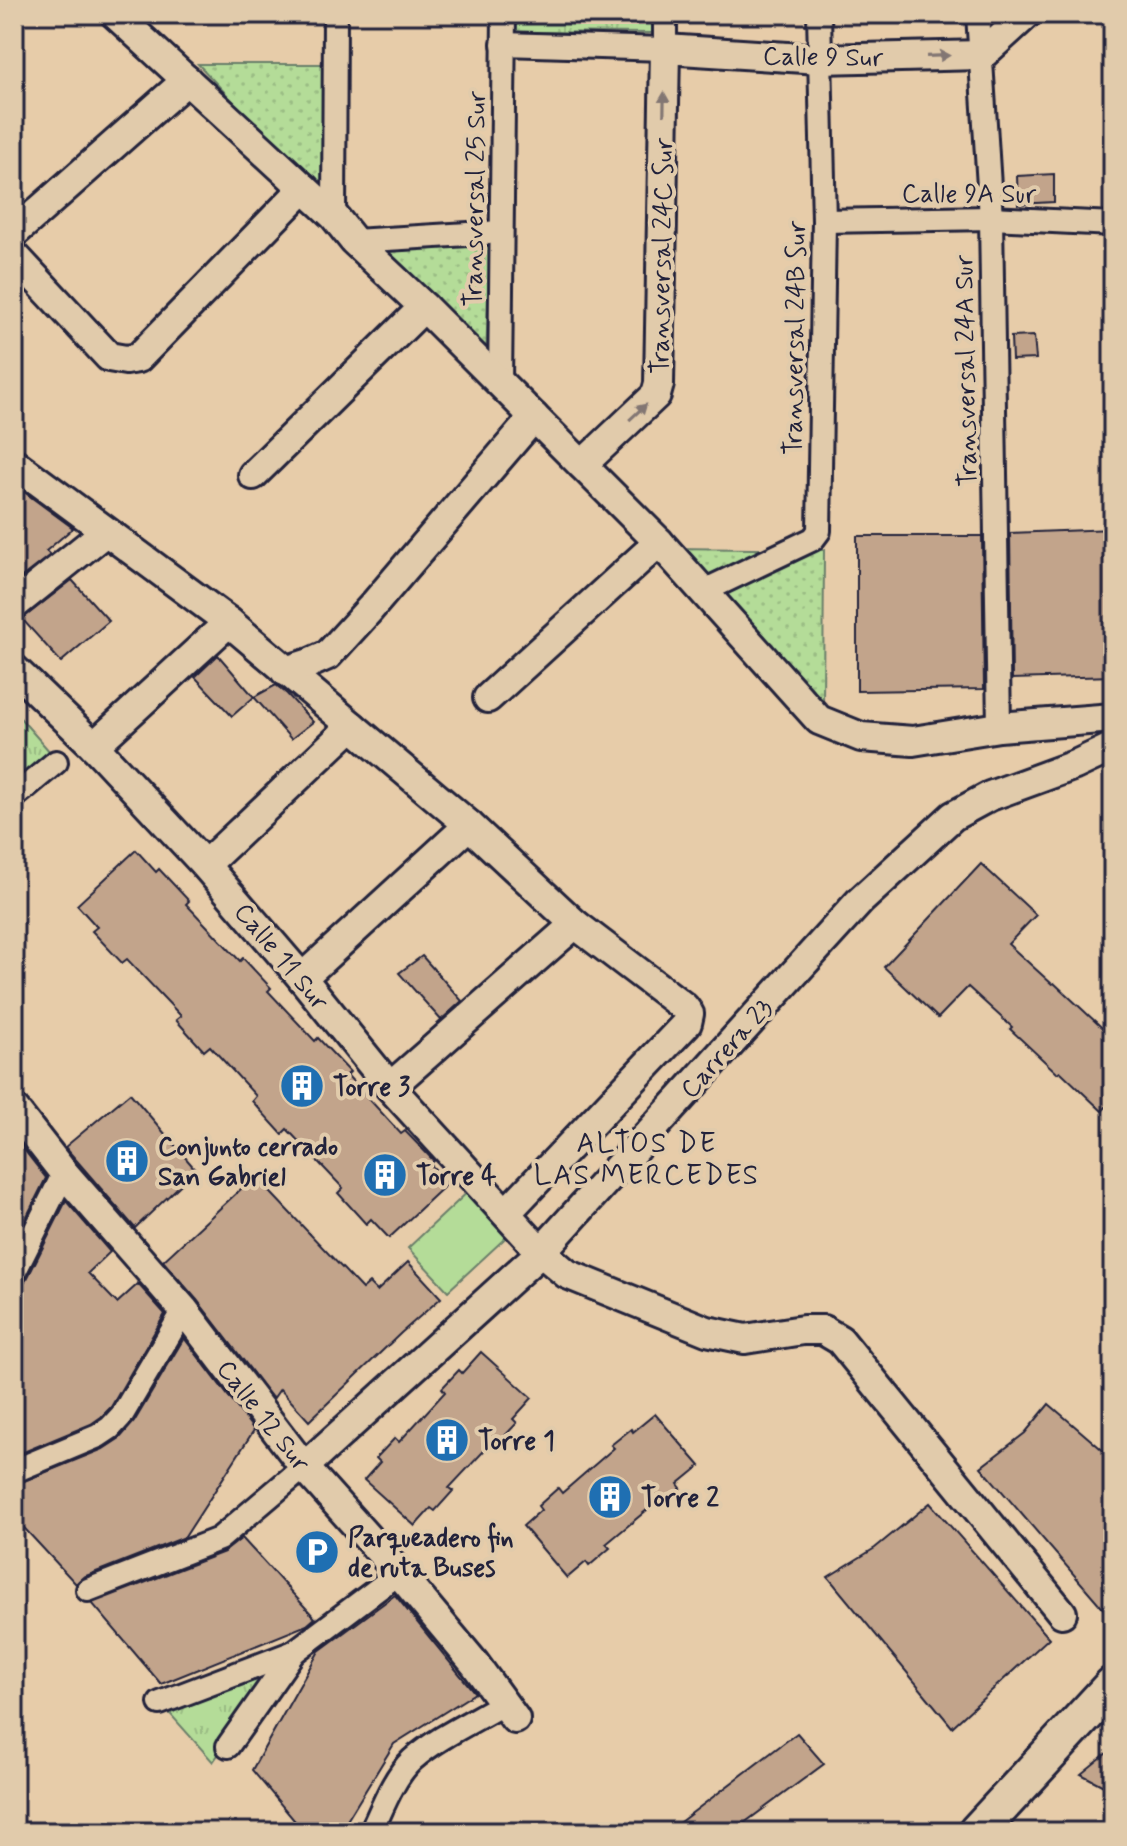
<svg xmlns="http://www.w3.org/2000/svg" width="1127" height="1846" font-family="Mynerve,sans-serif">
<defs>
<pattern id="grass-dots" width="8" height="8" patternUnits="userSpaceOnUse" patternTransform="scale(2)"><rect width="8" height="8" fill="#b4dc98"/><path d="M2 2h.1M6 6h.1" fill="none" stroke="#9abc84" stroke-width="1.8" stroke-linecap="round"/></pattern>
<pattern id="park-tufts" width="24" height="20" patternUnits="userSpaceOnUse" patternTransform="scale(2)"><rect width="24" height="20" fill="#b4dc98"/><path d="M3 7l-1-3M5 7V3M7 7l1-3M15 17l-1-3M17 17v-4M19 17l1-3" fill="none" stroke="#9abc84"/></pattern>
</defs>
<rect width="100%" height="100%" fill="#e7cca9"/>
<filter id="ink" filterUnits="userSpaceOnUse"><feTurbulence type="fractalNoise" baseFrequency=".0125" numOctaves="2"/><feDisplacementMap in="SourceGraphic" scale="16" xChannelSelector="R" yChannelSelector="G"/><feConvolveMatrix kernelMatrix="1 2 1 2 8 2 1 2 1" color-interpolation-filters="sRGB"/></filter>
<g filter="url(#ink)">
<g fill="url(#grass-dots)" stroke="#6b7f6a" stroke-width="2">
<path d="M198 64H322V196Z"/>
<path d="M490 241 486 360 367 245Z"/>
<path d="M673 548 824 550 823 706Z"/>
</g>
<g fill="url(#park-tufts)" stroke="#6b7f6a" stroke-width="2">
<path d="M509 14H655V33L509 32Z"/>
<path d="M14 711 50 752 14 783Z"/>
<path d="M286 1658 213 1762 164 1707Z"/>
</g>
<path fill="#b4dc98" stroke="#6b7f6a" stroke-width="2" d="M472 1188 513 1231 448 1291 408 1248Z"/>
<g fill="#c2a48b" stroke="#22223b" stroke-width="2">
<path d="M1054 174V202L1018 204 1017 176Z"/>
<path d="M1034 336 1036 359 1012 360 1011 337Z"/>
<path d="M20 489 73 528 46 551 50 555 14 583V494Z"/>
<path d="M1113 529V676L1012 679 1010 533Z"/>
<path d="M857 536H982L984 689 857 691Z"/>
<path d="M72 580 109 621 61 662 22 619Z"/>
<path d="M218 655 254 697 232 716 195 677Z"/>
<path d="M276 685 287 694 313 722 291 739 254 697Z"/>
<path d="M136 850 156 872 159 869 189 901 186 904 240 961 243 958 271 988 268 991 315 1041 318 1038 350 1072 347 1075 401 1134 405 1131 434 1161 430 1164 448 1183 389 1238 371 1219 366 1224 338 1193 343 1188 306 1149 287 1129 282 1134 252 1101 256 1096 210 1046 204 1051 176 1020 181 1016 127 959 122 963 92 931 97 927 77 905Z"/>
<path d="M981 864 1036 915 1008 944 1052 984 1054 983 1113 1038V1100L1102 1111 1060 1071 1057 1073 1010 1029 1012 1027 968 987 938 1018 884 967Z"/>
<path d="M422 956 462 1001 441 1020 399 973Z"/>
<path d="M130 1093 196 1170 135 1228 65 1147Z"/>
<path d="M14 1137 46 1178 14 1242Z"/>
<path d="M255 1176 362 1289 369 1283 377 1291 408 1262 441 1298 401 1333 309 1421 280 1389 273 1399 197 1300 163 1261Z"/>
<path d="M66 1201 110 1252 88 1273 117 1303 138 1284 165 1314 111 1407 101 1417 91 1424 14 1456V1287L21 1285 27 1279Z"/>
<path d="M184 1338 254 1430 185 1537 83 1577 76 1584 14 1517V1485L103 1449 120 1438 134 1422Z"/>
<path d="M481 1352 532 1398 513 1419 517 1423 500 1441 496 1438 449 1488 453 1491 435 1511 431 1508 415 1526 364 1480 380 1462 376 1458 395 1438 399 1442 445 1392 442 1388 459 1370 462 1373Z"/>
<path d="M1049 1404 1113 1459V1620L981 1467 1025 1433Z"/>
<path d="M655 1414 700 1466 678 1484 681 1488 662 1504 659 1500 606 1544 610 1548 589 1566 586 1562 567 1578 523 1526 541 1510 538 1506 558 1488 562 1493 614 1448 611 1445 631 1429 633 1432Z"/>
<path d="M930 1503 1049 1638 952 1727 828 1577 875 1548Z"/>
<path d="M242 1538 315 1618 307 1625 161 1684 92 1603 224 1552Z"/>
<path d="M395 1595 475 1693 394 1744 340 1832H304L252 1770 319 1651Z"/>
<path d="M797 1733 824 1764 732 1832H667Z"/>
<path d="M1113 1748V1791L1081 1774Z"/>
</g>
<g fill="none" stroke-linecap="round" stroke-linejoin="round">
<g stroke="#22223b" stroke-width="28">
<g id="pedestrian">
<path d="M978 14 991 218 999 727"/>
<path d="M503 44 665 49V14"/>
<path d="M334 216 335 14"/>
<path d="M824 221 991 218 1113 224"/>
<path d="M354 241 501 232"/>
<path d="M500 384 504 14"/>
<path d="M704 591 813 539 819 531 824 221 819 14"/>
<path d="M14 797 56 762"/>
<path d="M14 1273 64 1173"/>
<path d="M14 1471 98 1436 110 1428 122 1415 184 1310"/>
<path d="M88 1590 219 1539 304 1467"/>
<path d="M160 1703 294 1652 399 1573"/>
<path d="M228 1746 294 1652"/>
<path d="M371 1832C382 1809 393 1778 412 1760 438 1737 474 1721 504 1703"/>
</g>
</g>
<g stroke="#22223b" stroke-width="34">
<g id="minor">
<path d="M115 14 334 216 354 241 424 307 659 542 819 720 861 737 913 741 999 727 1113 718"/>
<path d="M14 233 187 80"/>
<path d="M14 255 109 357 126 360 138 358 304 188"/>
<path d="M14 463 229 622 469 825 575 924 684 1007 689 1014 687 1023 506 1213"/>
<path d="M582 465 656 395 659 384 665 49 820 59 982 55 1027 14"/>
<path d="M253 475 424 307"/>
<path d="M14 605 105 532"/>
<path d="M14 669 94 746 205 865 302 978 390 1087 541 1252 567 1274 707 1331 745 1339 803 1330H823L840 1340 1062 1613"/>
<path d="M285 671 310 663 328 655 370 609 534 417"/>
<path d="M488 698 659 542"/>
<path d="M94 746 229 622"/>
<path d="M205 865 352 726"/>
<path d="M302 978 469 825"/>
<path d="M390 1087 575 924"/>
<path d="M14 1109 64 1173 184 1310 304 1467 399 1573 475 1664 515 1719"/>
<path d="M304 1467 541 1252 860 901 953 816 990 796 1075 765 1113 747"/>
</g>
</g>
<g stroke="#22223b" stroke-width="42">
<path id="tertiary" d="M977 1832 1113 1685"/>
</g>
<use href="#pedestrian" stroke="#e1cbab" stroke-width="22"/>
<use href="#minor" stroke="#e1cbab" stroke-width="28"/>
<use href="#tertiary" stroke="#e1cbab" stroke-width="36"/>
</g>
<defs><path id="oneway-solid" d="M-6-.8H1V-3.2L6.5 0L1 3.2V.8H-6Z" transform="scale(2)"/></defs>
<g fill="#827673">
<use href="#oneway-solid" transform="translate(938 56) rotate(-2)"/>
<use href="#oneway-solid" transform="translate(664 104) rotate(-89)"/>
<use href="#oneway-solid" transform="translate(638 412) rotate(-43)"/>
</g>
</g>
<defs>
<g id="building-disc" transform="scale(2.3)"><circle r="9.5" fill="#1f6fb2" stroke="#e1cbab"/><path d="M-4-6H4V6H1V3H-1V6H-4ZM-2.5-4.3h1.7v1.8h-1.7ZM.8-4.3h1.7v1.8H.8ZM-2.5-1h1.7V.8h-1.7ZM.8-1h1.7V.8H.8Z" fill="#fff"/></g>
<g id="parking-disc" transform="scale(2.3)"><circle r="9.5" fill="#1f6fb2" stroke="#e1cbab"/><path d="M-3.5-5.5H1a3.5 3.5 0 0 1 0 7H-1V5.5H-3.5ZM-1-3.4V-.6H.8a1.4 1.4 0 0 0 0-2.8Z" fill="#fff"/></g>
</defs>
<g fill-rule="evenodd">
<use href="#building-disc" x="302" y="1086"/>
<use href="#building-disc" x="127" y="1161"/>
<use href="#building-disc" x="385" y="1175"/>
<use href="#building-disc" x="447" y="1440"/>
<use href="#building-disc" x="610" y="1497"/>
<use href="#parking-disc" x="317" y="1552"/>
</g>
<g text-anchor="middle" stroke-width="8" stroke-linejoin="round" paint-order="stroke">
<g font-size="26" fill="#22223b" stroke="#e1cbab">
<text transform="translate(823 56) rotate(1)" y="9">Calle 9 Sur</text>
<text x="969" y="202">Calle 9A Sur</text>
<text transform="translate(474 199) rotate(-89)" y="9">Transversal 25 Sur</text>
<text transform="translate(661 256) rotate(-89)" y="9">Transversal 24C Sur</text>
<text transform="translate(794 338) rotate(-89)" y="9">Transversal 24B Sur</text>
<text transform="translate(965 371) rotate(-91)" y="9">Transversal 24A Sur</text>
<text transform="translate(282 956) rotate(50)" y="9">Calle 11 Sur</text>
<text transform="translate(726 1048) rotate(-48)" y="9">Carrera 23</text>
<text transform="translate(264 1415) rotate(52)" y="9">Calle 12 Sur</text>
</g>
<g font-size="26" font-weight="bold" fill="#22223b" stroke="#e1cbab" text-anchor="start">
<text x="333" y="1095">Torre 3</text>
<text x="158" y="1155">Conjunto cerrado<tspan x="158" dy="30">San Gabriel</tspan></text>
<text x="416" y="1184">Torre 4</text>
<text x="478" y="1449">Torre 1</text>
<text x="641" y="1506">Torre 2</text>
<text x="348" y="1546">Parqueadero fin<tspan x="348" dy="30">de ruta Buses</tspan></text>
</g>
<g font-size="28" letter-spacing="2" fill="#22223b" stroke="#e1cbab">
<text x="647" y="1152">ALTOS DE<tspan x="647" dy="32">LAS MERCEDES</tspan></text>
</g>
</g>
<rect width="1127" height="1846" fill="none" stroke="#e1cbab" stroke-width="48"/>
<rect x="24" y="24" width="1079" height="1798" fill="none" stroke="#22223b" stroke-width="3" filter="url(#ink)"/>
</svg>
